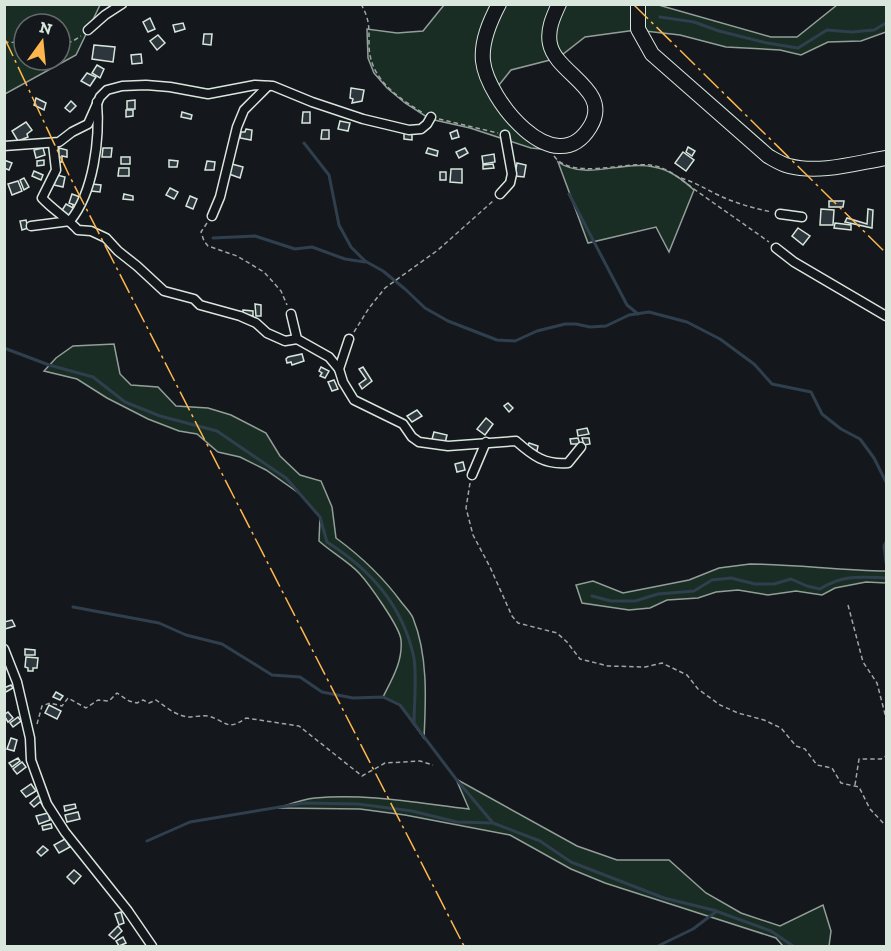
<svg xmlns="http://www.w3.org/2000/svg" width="891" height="951" font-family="'Zilla Slab',serif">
<rect width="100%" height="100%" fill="#14181c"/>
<g fill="#1a2d24" stroke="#939e99" stroke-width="1.5" fill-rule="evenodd">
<path d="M635 4 634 12 645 5 655 4 771 37H797L837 5H886V32L861 41 828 42 801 55 780 50 726 47 680 35 636 30 585 37 558 58 511 70 491 95 528 139 541 149 531 148 470 128 430 119 405 103 387 88 374 73 368 58 367 29 397 33 423 31 444 5Z"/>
<path d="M5 5H100L76 55 5 94ZM24 24H60V60H24Z"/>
<path d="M558 162C586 181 622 160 654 167 670 170 682 179 694 190L669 252 656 227 588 243Z"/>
<path d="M114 344 120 374 131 385 158 387 176 406 208 408 231 415 266 433 280 456 300 475 321 481 332 507 336 538C362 557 383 577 402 603 406 608 411 613 413 618 428 655 426 699 424 738L400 705 383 697C392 679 403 661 401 640 400 627 369 584 359 573 349 562 331 552 319 541L320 517 300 494 266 470 240 457 218 452 197 434 179 431 148 419 107 398 77 379 44 371 56 358 73 346Z"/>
<path d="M750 564C796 564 841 571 886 571V583L866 582 835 588 822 595 796 591 768 595 738 590 716 592 698 598 667 600 650 608 629 610 582 603 576 585 593 581 623 593 689 580 719 568Z"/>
<path d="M456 779 577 846 617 860H669L706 893 741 913 780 926 823 905 831 931 829 946H783L776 938 605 883 571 869 510 835 405 815 360 809 278 808C290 804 303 799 315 798 366 793 418 803 469 809Z"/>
</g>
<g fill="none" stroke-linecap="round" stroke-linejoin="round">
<g stroke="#2f3f4d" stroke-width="3">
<path d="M660 17 694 22 719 31 767 43 798 48 827 30 851 32 874 30 886 23"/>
<path d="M304 143 329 175 339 225 351 247 365 261 383 271 405 289 425 308 448 321 497 340 515 341 537 331 565 324H576L590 327 606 326 629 315 649 312 687 322 720 339 754 364 772 384 811 392 822 414 841 429 860 439 874 458 886 482"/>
<path d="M569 194 627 305 638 314"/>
<path d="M213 238 255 236 295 249 312 247 345 259 365 262"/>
<path d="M4 348 49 365 93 377 125 402 160 416 217 431 286 478 320 517 327 542C371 570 403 606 414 658 417 678 414 703 414 724"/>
<path d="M886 542 884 546 886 563"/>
<path d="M592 596 611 601H635L658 594 694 591 712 580 731 578 755 584H774L791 579 807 586 820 589C843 574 861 577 886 578"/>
<path d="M73 607 159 623 186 635 222 644 272 675 300 677 322 692 353 698 383 697 400 705 456 779 493 823 540 841 571 862 664 898 713 910 771 931 793 946"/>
<path d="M147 841 190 822 304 803 358 804 412 811 457 822 492 823"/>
<path d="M658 946 693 929 717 911"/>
</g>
</g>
<g fill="#2c363c" stroke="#d8e6dc" stroke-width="1.5">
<path d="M150 18 155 29 148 32 143 22Z"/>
<path d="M183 23 185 29 175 32 173 25Z"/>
<path d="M204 34H212L211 45 203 44Z"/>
<path d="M158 35 165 43 157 50 150 41Z"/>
<path d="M94 45 115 47 113 62 92 59Z"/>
<path d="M141 54 142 63 132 64 131 55Z"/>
<path d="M97 65 104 69 100 78 92 73Z"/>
<path d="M87 73 96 77 90 86 81 81Z"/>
<path d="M351 88 364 90 362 101 352 103 353 99 350 98Z"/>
<path d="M36 98 46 103 44 110 34 105Z"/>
<path d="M135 100V109H127V101Z"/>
<path d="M71 101 76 106 70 112 65 108Z"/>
<path d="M126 110H133V116L126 117Z"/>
<path d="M182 112 192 115 191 119 181 117Z"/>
<path d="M303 112H310V123H302Z"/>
<path d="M340 121 350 123 348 131 338 129Z"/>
<path d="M26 122 32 130 27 134 28 137 18 141 12 131Z"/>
<path d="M246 129 252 130 251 140 240 138 241 132H245Z"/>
<path d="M322 130H329V139H321Z"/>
<path d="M457 130 459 137 452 139 450 133Z"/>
<path d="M404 132H412V140L404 139Z"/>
<path d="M688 147 695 151 692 156 686 152Z"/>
<path d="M43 148 45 155 36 158 34 150Z"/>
<path d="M59 148 67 150V157L62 156V162H58Z"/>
<path d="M103 148H112L111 157H102Z"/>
<path d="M428 148 438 151 437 156 426 153Z"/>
<path d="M465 148 468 153 459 158 456 152Z"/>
<path d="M683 152 694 160 686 171 675 163Z"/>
<path d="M494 154 495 162 483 164 482 156Z"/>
<rect x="121" y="157" width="9" height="7"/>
<path d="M4 160 12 163 9 170 4 168Z"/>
<path d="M44 160V165L37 166V161Z"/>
<path d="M169 160 178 161 177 167H169Z"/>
<path d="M207 161 215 162 214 170H205Z"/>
<path d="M517 163 526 165 524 177 515 176Z"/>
<path d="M232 164 243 167 240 178 229 174Z"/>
<path d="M493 164 494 168 483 169V165Z"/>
<path d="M119 168H129V176H118Z"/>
<path d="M451 169H462V183L450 182Z"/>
<path d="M34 171 43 175 41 180 32 176Z"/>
<rect x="440" y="172" width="6" height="8"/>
<path d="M57 175 65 177 63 187 54 185Z"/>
<path d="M24 178 29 187 24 190 20 180Z"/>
<path d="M18 181 22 191 12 195 8 184Z"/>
<path d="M92 184 101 185 100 192 91 191Z"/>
<path d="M170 188 178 192 174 199 166 195Z"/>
<path d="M72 194 80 197 77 206 69 203Z"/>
<path d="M124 194 133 196V200L123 199Z"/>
<path d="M190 196 197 199 193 209 186 206Z"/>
<path d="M829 201H844L843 207H829Z"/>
<path d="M66 204 73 208V206L76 208 69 217 61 212Z"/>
<path d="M821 209 834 210 833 225H820Z"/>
<path d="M868 209 873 210 872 228 845 222 847 218 867 224Z"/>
<path d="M26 220 28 228 22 230 20 221Z"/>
<path d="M835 223 851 225V230L834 228Z"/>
<path d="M798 228 810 236 803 245 792 236Z"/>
<path d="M255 304 261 305V316H256Z"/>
<path d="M243 310 253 311V316L243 314Z"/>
<path d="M302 354 304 361 292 365 291 362 287 363 286 359 288 357Z"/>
<path d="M321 367 329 371 325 378 320 376 322 373 319 371Z"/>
<path d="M363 367 372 381 362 389 359 384 366 379 359 369Z"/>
<path d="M334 380 338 389 332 391 328 382Z"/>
<path d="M508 403 513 408 509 412 504 406Z"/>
<path d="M417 410 422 416 412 422 407 416Z"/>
<path d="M486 418 493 424 485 435 477 429Z"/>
<path d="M587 428 589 434 578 436 577 430Z"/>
<path d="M434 432 447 435 445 443 432 439Z"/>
<path d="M578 438 580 444H571L570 439Z"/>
<path d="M582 438H589L590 444 584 445Z"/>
<path d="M529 443 538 446 537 451 527 448Z"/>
<path d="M463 462 465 470 457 472 455 464Z"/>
<path d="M12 620 15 626 5 629 4 622Z"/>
<path d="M25 649 35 650V655H25Z"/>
<path d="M26 657 38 658 37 668H33V671H28V668L25 667Z"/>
<path d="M11 685 13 688 6 692 4 688Z"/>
<path d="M56 692 63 696 60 700 53 697Z"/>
<path d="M49 705 61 711 57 719 45 713Z"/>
<path d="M8 712 13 718 8 722 4 715Z"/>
<path d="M18 717 21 721 13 727 10 723Z"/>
<path d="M11 738 17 740 14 751 7 749Z"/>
<path d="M18 758 20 761 12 767 9 763Z"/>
<path d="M22 762 26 767 17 774 13 769Z"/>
<path d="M31 784 36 791 26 797 21 791Z"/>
<path d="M39 795 45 802 42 804 40 802 34 807 30 803Z"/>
<path d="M75 804 76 808 65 811 64 806Z"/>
<path d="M78 812 80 819 67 822 65 815Z"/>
<path d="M48 813 50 820 39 824 36 816Z"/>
<path d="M51 824 52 828 43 830 42 826Z"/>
<path d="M65 839 70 847 59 853 54 845Z"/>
<path d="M43 846 48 850 41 856 37 852Z"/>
<path d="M74 870 81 876 74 884 67 877Z"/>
<path d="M121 912 124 923 119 925 115 914Z"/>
<path d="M118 926 122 931 114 939 109 935Z"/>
<path d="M123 937 126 943 119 946 116 941Z"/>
</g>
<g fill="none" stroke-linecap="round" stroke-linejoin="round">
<g stroke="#d8e6dc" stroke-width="11">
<g id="minor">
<path d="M88 30 105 15 122 4"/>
<path d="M53 144 56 170 42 198C53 210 67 218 78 230L91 231 106 238 118 251 137 266 164 291 194 299 200 305 240 316 256 323 267 333 285 341 297 339"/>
<path d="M4 146 59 142 72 132 88 124 100 97 107 90 122 86 146 85 170 87 208 94 255 85 273 86 312 102 363 119 409 130 421 129 427 124 431 117"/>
<path d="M500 194 510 183 512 174 505 135"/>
<path d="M780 214 802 217"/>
<path d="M212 216 220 197 237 127 244 110 268 86"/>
<path d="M31 226 70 221C94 192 100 138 97 102"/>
<path d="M776 248 794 262 886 316"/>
<path d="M291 314 297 339 329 357 339 369"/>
<path d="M349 339 339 369 343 382 354 400 403 424 412 437 419 442 448 446 516 441C533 456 545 465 568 463L581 447"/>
<path d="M472 475 486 442"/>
<path d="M4 649 17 682 30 738 31 760 47 804 65 832 128 911 152 946"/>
</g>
</g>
<g stroke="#d8e6dc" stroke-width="16">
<g id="trunk">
<path d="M499 4C490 21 481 41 483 61 487 99 555 184 590 127 613 90 556 74 550 44 547 30 553 17 559 4"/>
<path d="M638 4V29L652 54 768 156C775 160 781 164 789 166 820 174 856 163 886 158"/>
</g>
</g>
<g stroke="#9da8a2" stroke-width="1.5" stroke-dasharray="4.5 3" stroke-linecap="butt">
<path d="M361 4C370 20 369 28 369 46 370 79 397 97 423 113"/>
<path d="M4 42 24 43"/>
<path d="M60 45 73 41 81 36"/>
<path d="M439 119 498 133"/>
<path d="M554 156C571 180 623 162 650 165 668 167 680 179 694 189 719 207 744 224 769 242"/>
<path d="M681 178C694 182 704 188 716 194 734 203 753 208 772 212"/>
<path d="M207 223 201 232 204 241 208 246 237 256 264 272 281 291 287 305"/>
<path d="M354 332 369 308 385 288 438 250 493 201"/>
<path d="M470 483 466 508 473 535 490 567 512 616 518 623 557 633 567 642 580 659 608 666 645 667 662 663 687 675 698 689 720 705 738 713 764 720 781 728 796 746 805 749 817 765 832 768 841 783 859 787 870 809 886 826"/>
<path d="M848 605 863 662 877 683 886 718"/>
<path d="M37 724 42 706 50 703 62 706 68 698 86 708 98 700 109 701 117 693 129 701 137 703 143 700 149 703 156 700C166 707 176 716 189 717 195 717 202 715 208 716 227 721 226 732 246 718L299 726 362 776 385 763 420 761 433 765"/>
<path d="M855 785 859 759H881L886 756"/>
</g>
<use href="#minor" stroke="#14181c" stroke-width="8"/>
<use href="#trunk" stroke="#14181c" stroke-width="14"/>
<g stroke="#ffb74d" stroke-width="1.5" stroke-dasharray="21 4.5 3 4.5" stroke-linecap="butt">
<path d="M633 4 886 253"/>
<path d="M4 37 69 175 464 946"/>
</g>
</g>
<rect width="891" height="951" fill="none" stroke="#d8e6dc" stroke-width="12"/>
<g transform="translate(42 42) rotate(15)"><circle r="28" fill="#14181c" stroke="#626a69" stroke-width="1.5"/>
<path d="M0-4.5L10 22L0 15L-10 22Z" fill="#ffb74d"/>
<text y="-9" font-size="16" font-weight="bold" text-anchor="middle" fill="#d8e6dc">N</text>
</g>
</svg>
